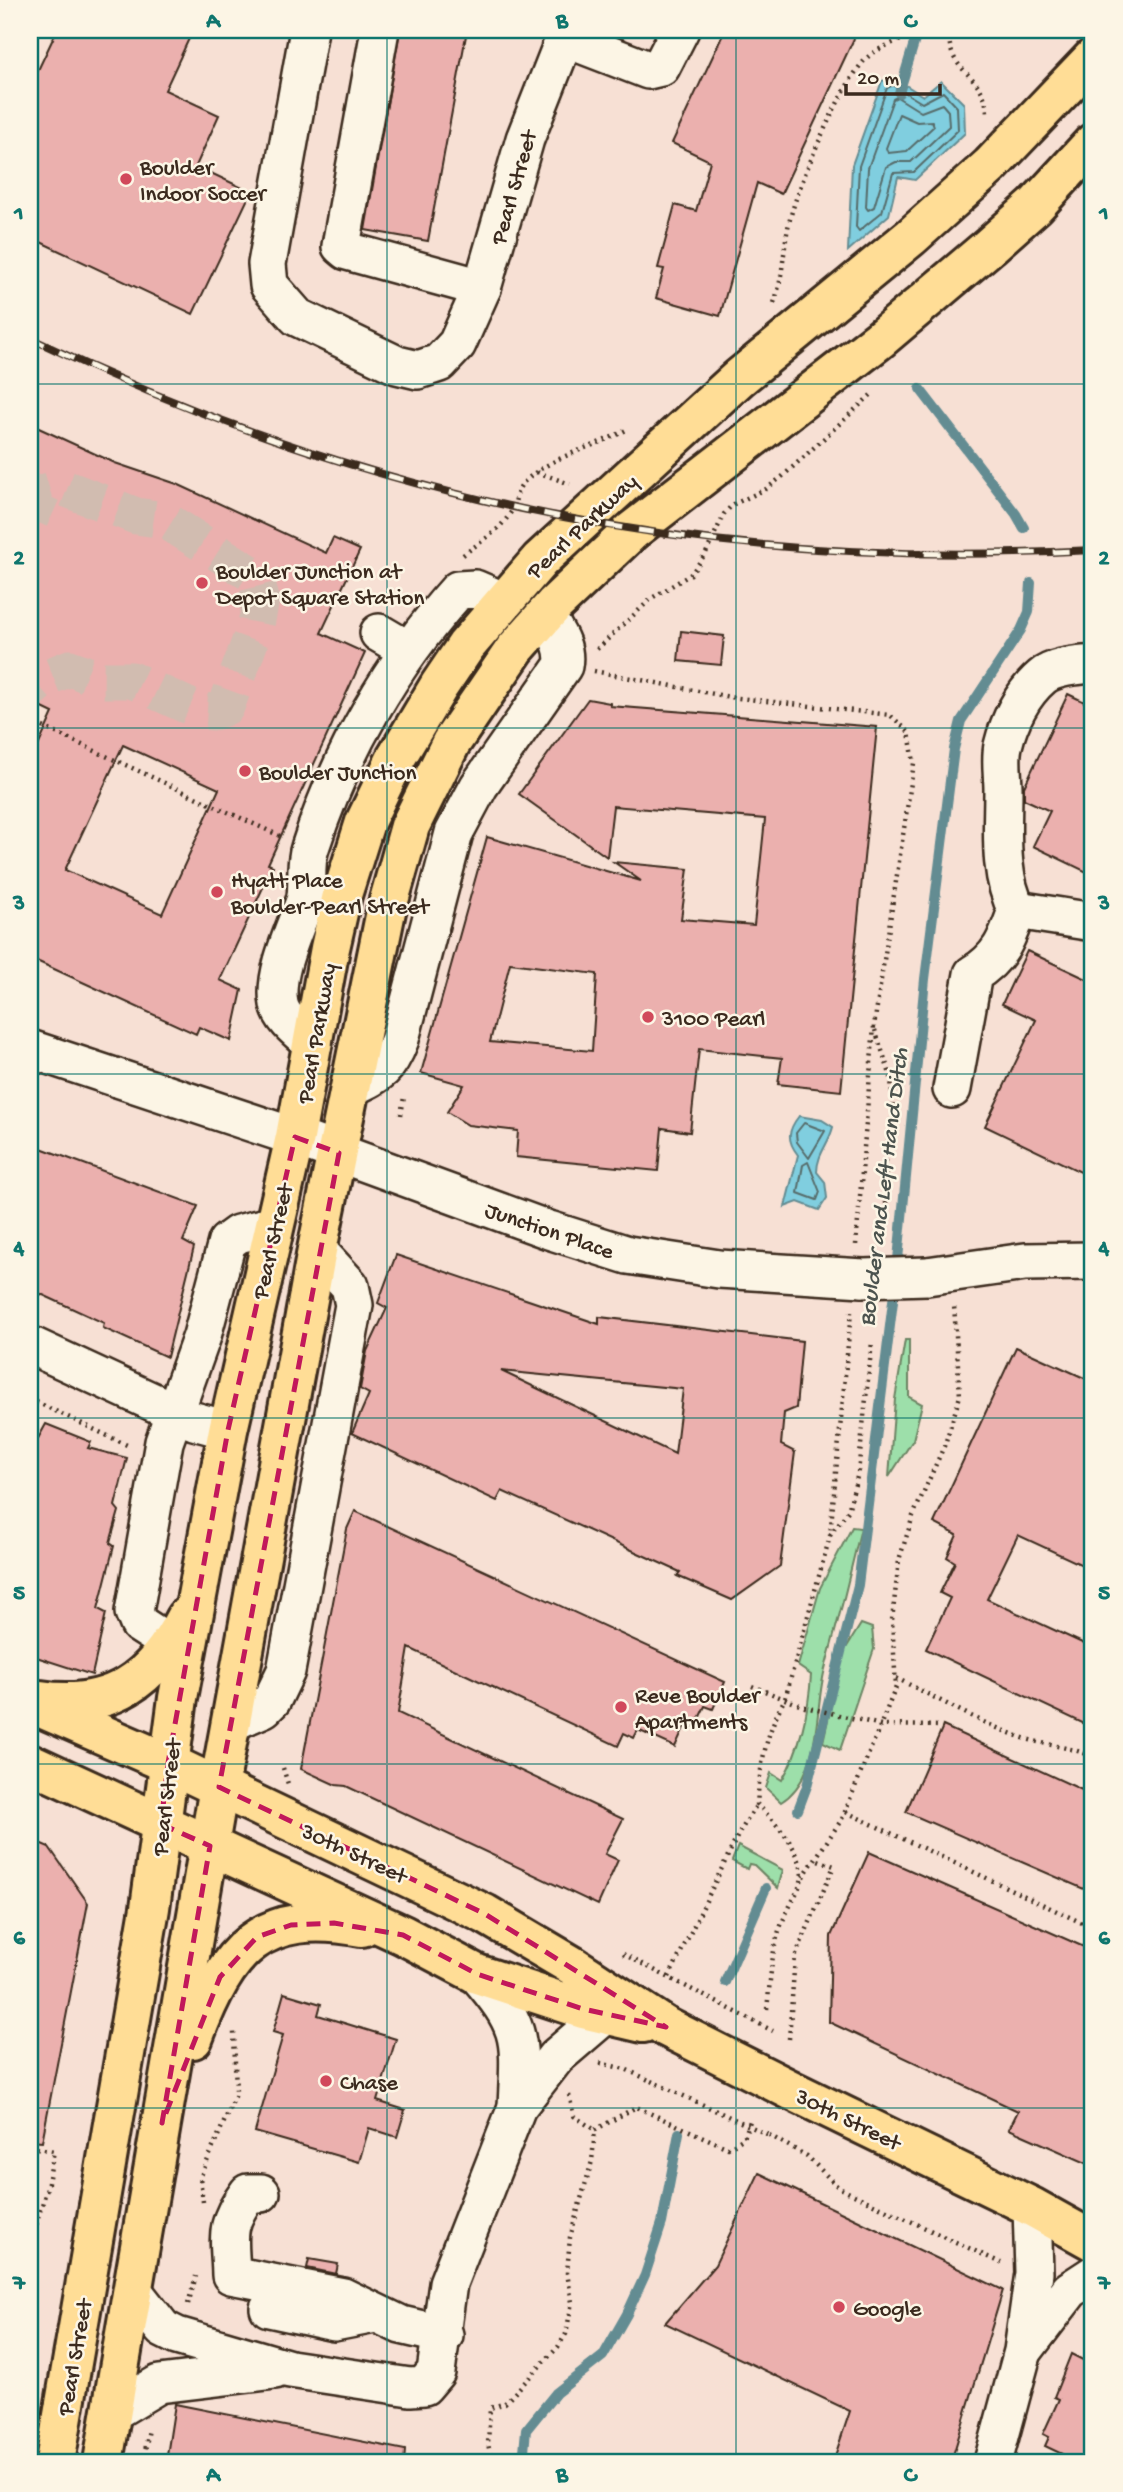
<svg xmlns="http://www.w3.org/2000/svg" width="1123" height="2492" font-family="'Gochi Hand',sans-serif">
<rect width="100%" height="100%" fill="#f7e0d4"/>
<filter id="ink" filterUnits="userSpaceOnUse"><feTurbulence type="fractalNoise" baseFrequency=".0143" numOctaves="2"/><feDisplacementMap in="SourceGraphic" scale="14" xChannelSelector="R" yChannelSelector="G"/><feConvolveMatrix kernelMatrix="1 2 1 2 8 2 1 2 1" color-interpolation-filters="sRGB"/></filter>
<g filter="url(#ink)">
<g fill="#9ddfaa" stroke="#6c8464" stroke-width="2">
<path d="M905 1340H909V1397L922 1404 913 1440 889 1477 895 1399Z"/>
<path d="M852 1527 861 1528C850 1575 838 1622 825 1669 814 1709 822 1777 781 1802L766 1788 771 1773 782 1780C800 1750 809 1710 811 1675L798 1666 820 1588Z"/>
<path d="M861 1624 872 1628 874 1649 840 1750 823 1742 843 1653Z"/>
<path d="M738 1846 783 1870 778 1888 754 1865 749 1864 747 1869 732 1861Z"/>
</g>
<g fill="#80cedf" stroke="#648c92" stroke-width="2">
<path d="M893 77 923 96 941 81 964 104 965 133 915 180 898 177 889 215 848 251 852 165 882 81Z"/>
<path d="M799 1116 822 1120 833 1127C829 1144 817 1154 817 1172L825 1182 827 1198 819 1210 798 1202 785 1207 798 1155C787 1141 787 1131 799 1116Z"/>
</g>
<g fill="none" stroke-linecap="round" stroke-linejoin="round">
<g stroke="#576c6b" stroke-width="2">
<path d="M893 85 922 103 943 92 957 107 958 130 914 172 893 173 882 212 859 231 856 227 859 166 887 88Z"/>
<path d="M897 97 921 112 942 104 948 111 949 126 911 162H896L886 167 874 207 868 210 866 207 868 168 893 99Z"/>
<path d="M899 114 917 122 932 121 934 126 907 151 888 153 886 148Z"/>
<path d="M804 1123 825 1131 809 1158 797 1142 796 1133Z"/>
<path d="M808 1162 820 1192 817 1200 798 1193 803 1165Z"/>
</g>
<g stroke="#648c92" stroke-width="10">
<path d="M899 93 918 30"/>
<path d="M920 389 1016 514 1024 528"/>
<path d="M897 1270 925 979 954 749 961 721 1021 630 1029 612 1031 583"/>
<path d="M798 1810 807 1786 858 1585 895 1285"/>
<path d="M725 1982 766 1888"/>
<path d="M523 2462 526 2430 556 2393 603 2356 627 2314 645 2275 662 2223 679 2133"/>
</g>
</g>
<g fill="#ebb0ae" stroke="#3b2a1e" stroke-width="2" fill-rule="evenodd">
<path d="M57 30H193L165 90 219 115 196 166 251 192 193 314 30 237V87Z"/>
<path d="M400 30H467L428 241 365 230Z"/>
<path d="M725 30H858L781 194 757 183 720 316 656 298 664 269 658 268 675 205 696 211 710 161 672 143Z"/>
<path d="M30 424 115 463 177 484 326 553 333 538 360 550 321 633 365 653 268 864 273 866 220 980 242 990 231 1041 199 1027 196 1034 30 958V764L53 713 30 702ZM123 745 219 789 162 914 65 870Z"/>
<path d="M681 631 724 636 721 665 678 661Z"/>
<path d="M1068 694 1093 706V875L1033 846 1050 811 1024 799V787Z"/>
<path d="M588 699 610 703V706L877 727 841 1091 778 1084 782 1058 699 1049 690 1132 662 1128 658 1171 516 1157 518 1131 468 1125 447 1112 464 1085 421 1073 487 837 641 881 614 862 688 869 681 919 754 925 765 819 613 806 607 857 519 794ZM510 963 597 974 592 1051 490 1042Z"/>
<path d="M1027 951 1093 982V1178L985 1126 1036 1020 1002 1004Z"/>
<path d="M38 1147 198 1206 183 1241 194 1247 167 1357 103 1328 104 1323 30 1289V1165Z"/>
<path d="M396 1255 599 1324V1317L802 1341 796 1408 784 1413 781 1445 795 1452 780 1566 732 1600 677 1576 680 1572 502 1491 497 1501 352 1433 369 1394 360 1389 367 1351 387 1308 378 1303ZM501 1371 683 1389 675 1454Z"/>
<path d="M1016 1347 1093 1382V1570L1018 1535 987 1599 1093 1648V1728L926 1649 950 1598 940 1593 955 1562 947 1557 957 1535 934 1523Z"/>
<path d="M46 1424 91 1442 88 1448 127 1458 115 1506 119 1511 110 1543 114 1546 98 1609 106 1613 92 1675 30 1655V1453Z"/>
<path d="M355 1511 725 1682 713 1709 705 1706 695 1727 686 1723 675 1747 638 1730 634 1738 624 1733 618 1746 409 1648 398 1713 623 1819 605 1854 618 1860 598 1905 346 1786 336 1785 301 1769 347 1529Z"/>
<path d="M943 1726 1093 1795V1893L906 1812Z"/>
<path d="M30 1839 49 1847 88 1903 42 2142 30 2141Z"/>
<path d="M869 1852 1093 1951V2166L1009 2129 1018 2111 829 2022 831 1936Z"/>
<path d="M284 1993 321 2004 318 2015 396 2039 377 2101 405 2110 397 2137 369 2128 359 2162 255 2132 283 2035 273 2032Z"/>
<path d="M759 2173 1003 2290 951 2462H833L850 2411 665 2323 715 2265Z"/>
<path d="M309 2259 338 2264 336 2274 307 2268Z"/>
<path d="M1071 2354 1093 2365V2462H1058L1062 2454 1045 2446 1049 2437 1043 2434 1059 2399 1054 2397Z"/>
<path d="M175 2404 405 2450 404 2462H166Z"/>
</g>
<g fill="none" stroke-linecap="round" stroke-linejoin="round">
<path stroke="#d1bcb0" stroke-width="37" stroke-dasharray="37 18" stroke-linecap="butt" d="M30 519 42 493 62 487 136 516 165 520 255 576 261 599 256 625 226 707 214 712 199 711 132 680H101L70 668 43 679 30 691"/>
<g stroke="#3b2a1e" stroke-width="42">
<g id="minor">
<path d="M309 30 267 264 269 285 297 317 397 365 418 370 439 363 457 344 482 288 525 139 568 30"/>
<path d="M380 30 341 246 347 251 482 288"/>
<path d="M565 38 648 70 661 67 680 30"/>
<path d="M379 633 408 650"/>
<path d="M1017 910 1093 922"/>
<path d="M313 1044C301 1033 282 1020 279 1004 273 973 295 929 305 901 309 888 304 865 310 848 340 754 392 663 458 590L475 589 503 601"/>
<path d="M30 1049 295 1137 549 1230 628 1255 719 1269 863 1278"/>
<path d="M352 1087C381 1073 388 1070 400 1039L454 833 479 786 563 666C567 646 555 632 545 615"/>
<path d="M952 1089 973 974C1000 958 1007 939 1017 910 998 874 1003 829 1003 789 1003 776 1000 759 1003 746 1009 721 1022 694 1042 677 1055 666 1077 666 1093 664"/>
<path d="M927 1276 1025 1262 1093 1261"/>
<path d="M30 1345 194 1421 228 1430"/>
<path d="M170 1644 139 1624 134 1612 164 1442 202 1336 227 1242 238 1234 274 1225"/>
<path d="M232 1722 264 1708 272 1700 286 1671 354 1305 350 1286 317 1250"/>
<path d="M477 1974C524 2029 520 2038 517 2107"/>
<path d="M261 2193H248C223 2227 230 2237 231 2275L343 2297 401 2325 444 2335"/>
<path d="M133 2291 163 2329 177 2336 290 2369 410 2387 424 2386 436 2372 448 2283 517 2107 556 2057 605 2015"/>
<path d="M269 2308 334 2322 375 2314"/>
<path d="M1024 2350 1070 2290 1093 2275"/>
<path d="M112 2412 159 2384 275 2370"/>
<path d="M993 2462 1023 2351 1034 2273 1032 2207"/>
</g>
</g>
<g stroke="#3b2a1e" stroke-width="44">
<g id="major">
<path d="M40 1700C111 1711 154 1679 185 1618"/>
<path d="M30 1703 168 1763 485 1914 573 1966 666 2027"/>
<path d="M30 1763 403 1935 477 1974 583 2009 643 2023"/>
<path d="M193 2039C227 1949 260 1908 362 1927"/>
<path d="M791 2090 1032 2207 1093 2241"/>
<path d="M55 2462 150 1908 178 1698 228 1430 295 1137 330 948 342 895 365 822 396 758 439 686 466 646 540 560 739 378 911 237 990 166 1093 58"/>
<path d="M103 2462 219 1787 317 1250 386 911 410 826 451 743 515 649 554 605 632 531 879 340 990 246 1035 206 1093 143"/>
</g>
</g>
<g stroke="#3b2a1e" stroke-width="4.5" stroke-dasharray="2 5" stroke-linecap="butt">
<path d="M949 30C947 77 985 70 987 113"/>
<path d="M774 303C784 276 783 246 790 219 798 184 844 77 869 56 887 42 912 37 933 30"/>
<path d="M537 472 570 484"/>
<path d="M463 555C481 541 499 532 511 512 517 503 515 492 523 483 551 455 595 448 628 429"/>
<path d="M597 649 652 598 691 574 706 553 724 514 732 505 766 489 783 476 873 393"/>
<path d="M594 671 730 697 890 715 909 732 914 763 874 1026 856 1245"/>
<path d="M30 721 280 836"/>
<path d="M875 1030 891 1077 893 1111 886 1160V1213"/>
<path d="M401 1115 404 1097"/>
<path d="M30 1122 32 1116"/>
<path d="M30 1399 129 1446"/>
<path d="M830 1535 848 1511 858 1473 872 1342"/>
<path d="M896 1678C935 1697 974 1720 1015 1735 1040 1745 1064 1745 1089 1755L1093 1768"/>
<path d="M752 1686 805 1707 881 1725 943 1726"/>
<path d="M283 1768 288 1784"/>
<path d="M846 1812 1093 1928"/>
<path d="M803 1877 842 1819 896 1687 892 1620 899 1560 913 1516 945 1444 960 1396 954 1305"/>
<path d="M623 1954 691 1989"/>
<path d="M669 1977 738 1835 757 1804"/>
<path d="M767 2009C770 1984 771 1958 778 1934 783 1917 793 1902 800 1885 810 1858 775 1822 757 1804 760 1767 766 1731 785 1699L830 1536 851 1312"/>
<path d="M789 2039 795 1957 834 1866 815 1859"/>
<path d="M600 2063 625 2069 651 2081"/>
<path d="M569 2095 574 2116 595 2130"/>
<path d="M595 2130 636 2107 728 2148 744 2138 750 2121"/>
<path d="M769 2135 807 2156 839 2188 1001 2263"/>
<path d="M30 2147 54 2151 47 2188 30 2246"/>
<path d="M203 2202 200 2178 236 2094 234 2032"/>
<path d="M188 2304 196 2276"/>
<path d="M143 2462 149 2429"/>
<path d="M492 2462 488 2444 490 2408 505 2403 558 2347 566 2334 572 2302 567 2273 570 2237 592 2161 595 2130"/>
</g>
<use href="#minor" stroke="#fcf5e5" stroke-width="37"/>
<use href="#major" stroke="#ffdd96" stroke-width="38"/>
<g stroke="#3b2a1e" stroke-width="8">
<path id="rail" d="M30 338C373 504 713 571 1093 550"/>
</g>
<use href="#rail" stroke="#fcf5e5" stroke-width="5" stroke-dasharray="16" stroke-linecap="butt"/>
<g stroke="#3b2a1e" stroke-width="42" stroke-linecap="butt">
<path id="minor-bridge" d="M863 1278 927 1276"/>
</g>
<g stroke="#3b2a1e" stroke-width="44" stroke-linecap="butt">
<path id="major-bridge" d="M666 2027 791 2090"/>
</g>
<g stroke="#3b2a1e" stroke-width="4.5" stroke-dasharray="2 5" stroke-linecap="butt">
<path d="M691 1989 773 2031"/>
<path d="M651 2081 769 2135"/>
</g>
<use href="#minor-bridge" stroke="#fcf5e5" stroke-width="37"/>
<use href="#major-bridge" stroke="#ffdd96" stroke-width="38"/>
</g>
</g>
<path fill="none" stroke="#c2185b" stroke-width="5" stroke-dasharray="14 9" stroke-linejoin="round" d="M295 1137 339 1153 219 1787 485 1914 666 2027 583 2009 477 1974 403 1935 334 1923 291 1925 257 1937 220 1977 162 2123 210 1846 161 1824 168 1763 228 1430Z"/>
<path fill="none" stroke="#0f766e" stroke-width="2" stroke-opacity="0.55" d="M387 30V2462M736 30V2462M30 384H1093M30 728H1093M30 1074H1093M30 1418H1093M30 1764H1093M30 2108H1093"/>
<g fill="#d1495b" stroke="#fcf5e5" stroke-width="2.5">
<circle cx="126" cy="179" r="7"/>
<circle cx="202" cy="583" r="7"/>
<circle cx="245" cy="771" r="7"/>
<circle cx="217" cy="892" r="7"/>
<circle cx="648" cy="1017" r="7"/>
<circle cx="621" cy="1707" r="7"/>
<circle cx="326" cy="2081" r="7"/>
<circle cx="839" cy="2307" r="7"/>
</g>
<g text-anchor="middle" stroke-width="5" stroke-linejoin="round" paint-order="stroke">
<g font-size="23" fill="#3b2a1e" stroke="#fcf5e5" text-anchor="start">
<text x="140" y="174">Boulder<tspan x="140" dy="26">Indoor Soccer</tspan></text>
<text x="216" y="578">Boulder Junction at<tspan x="216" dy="26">Depot Square Station</tspan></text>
<text x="259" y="779">Boulder Junction</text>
<text x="231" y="887">Hyatt Place<tspan x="231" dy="26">Boulder-Pearl Street</tspan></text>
<text x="662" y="1025">3100 Pearl</text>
<text x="635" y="1702">Reve Boulder<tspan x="635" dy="26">Apartments</tspan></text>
<text x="340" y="2089">Chase</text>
<text x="853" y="2315">Google</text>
</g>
<g font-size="23" fill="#3b2a1e" stroke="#fcf5e5">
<text transform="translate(512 187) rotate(-74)" y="8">Pearl Street</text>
<text transform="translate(581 525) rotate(-43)" y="8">Pearl Parkway</text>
<text transform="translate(315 1033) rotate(-80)" y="8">Pearl Parkway</text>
<text transform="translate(550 1229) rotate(19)" y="8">Junction Place</text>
<text transform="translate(271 1241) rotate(-77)" y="8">Pearl Street</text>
<text transform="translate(165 1797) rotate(-83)" y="8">Pearl Street</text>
<text transform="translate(355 1852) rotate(25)" y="8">30th Street</text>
<text transform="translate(849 2118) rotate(26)" y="8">30th Street</text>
<text transform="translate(73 2357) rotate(-80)" y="8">Pearl Street</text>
</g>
<g font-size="24" font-style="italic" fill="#4c534e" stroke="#fcf5e5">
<text transform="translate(882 1187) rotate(-83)" y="8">Boulder and Left Hand Ditch</text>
</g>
</g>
<rect width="1123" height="2492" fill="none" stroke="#fcf5e5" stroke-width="77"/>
<path d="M846 84v10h94v-10" fill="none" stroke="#3b2a1e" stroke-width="3.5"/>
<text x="857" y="84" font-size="21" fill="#3b2a1e" stroke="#fcf5e5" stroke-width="5" paint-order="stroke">20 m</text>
<rect x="38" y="38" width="1046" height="2416" fill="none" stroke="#0f766e" stroke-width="2.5"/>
<g font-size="23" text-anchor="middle" font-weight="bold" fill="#0f766e">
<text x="213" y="27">A</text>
<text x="562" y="27">B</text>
<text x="910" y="27">C</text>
<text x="19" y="219">1</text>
<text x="1104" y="219">1</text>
<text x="19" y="564">2</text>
<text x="1104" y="564">2</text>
<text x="19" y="909">3</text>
<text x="1104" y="909">3</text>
<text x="19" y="1254">4</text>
<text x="1104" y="1254">4</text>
<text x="19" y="1599">5</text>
<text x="1104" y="1599">5</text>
<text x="19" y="1944">6</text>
<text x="1104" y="1944">6</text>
<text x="19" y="2289">7</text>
<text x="1104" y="2289">7</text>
<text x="213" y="2481">A</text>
<text x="562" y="2481">B</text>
<text x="910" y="2481">C</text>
</g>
</svg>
